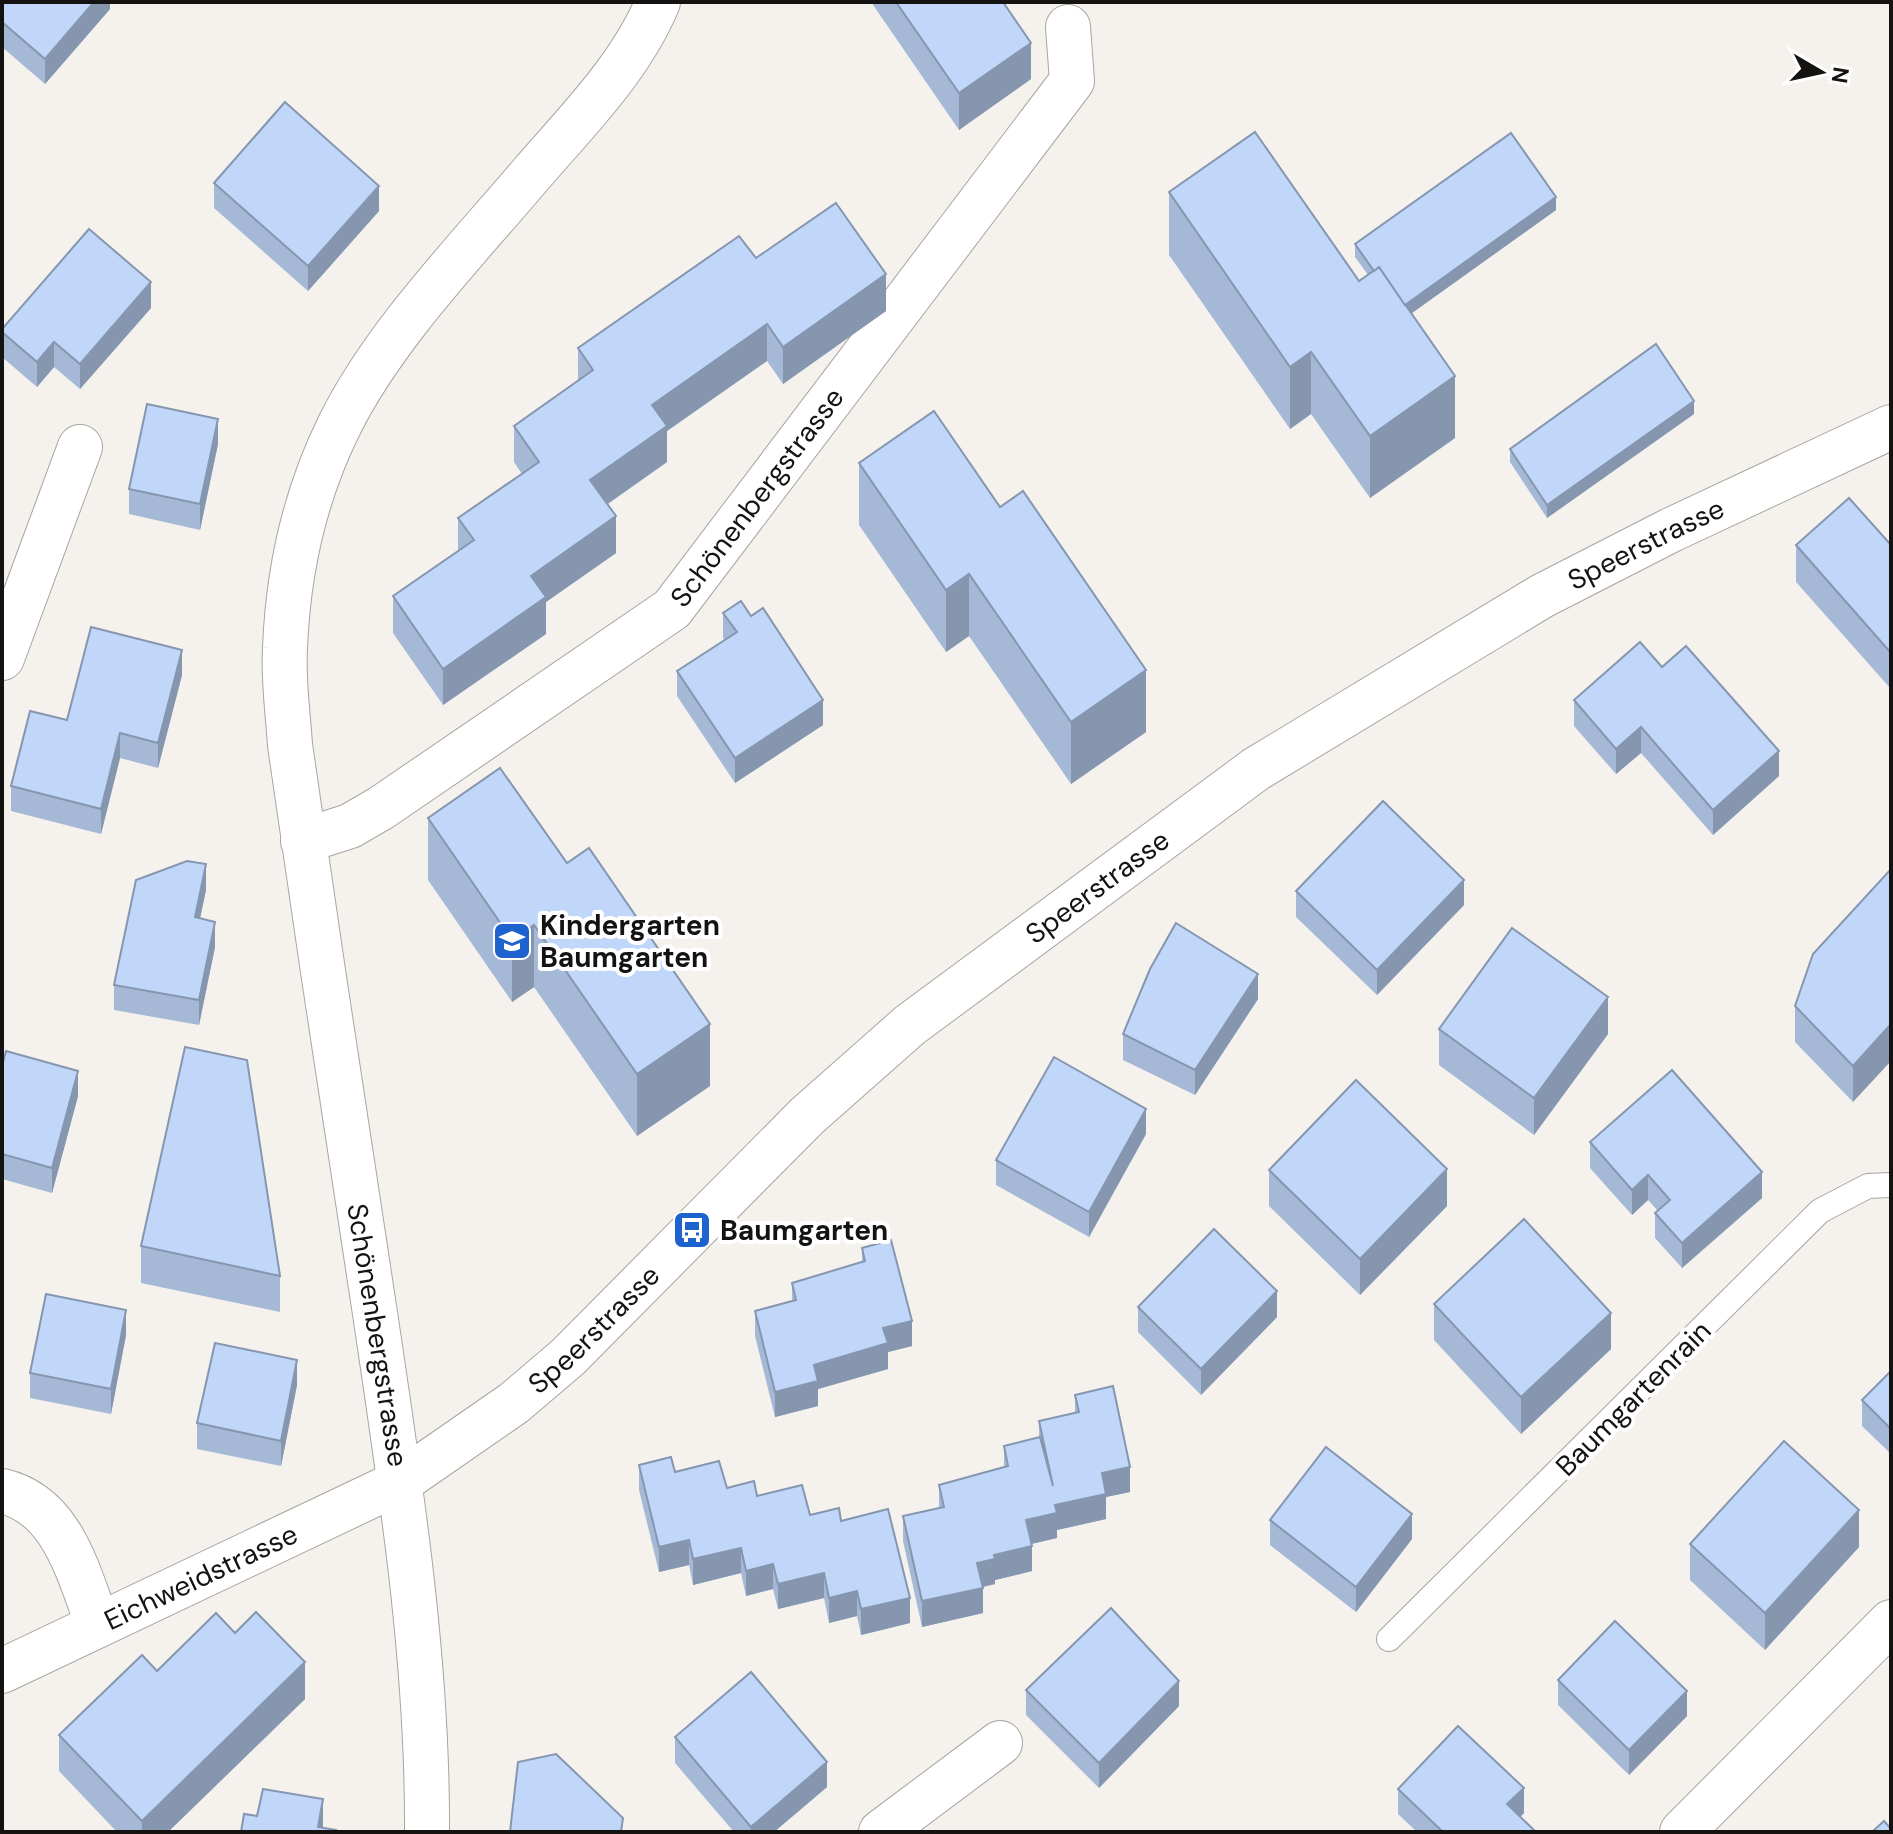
<svg xmlns="http://www.w3.org/2000/svg" width="1893" height="1834" font-family="'DM Sans',sans-serif">
<rect width="100%" height="100%" fill="#f5f2ee"/>
<g fill="none" stroke-linecap="round" stroke-linejoin="round">
<g stroke="#a8a5a1" stroke-width="26">
<path id="lane" d="M1389 1639 1820 1211 1868 1186 1891 1185"/>
</g>
<g stroke="#a8a5a1" stroke-width="46">
<g id="street">
<path d="M2 658 80 447"/>
<path id="s1" d="M303 841 350 826 381 808 672 609 1072 81 1068 27"/>
<path d="M2 1491C63 1505 78 1573 98 1625"/>
<path id="s2" d="M2 1671 400 1482 514 1403 568 1357 807 1116 910 1025 1256 769 1542 596 1671 530 1891 427"/>
<path d="M881 1832 1000 1743"/>
<path d="M1682 1832 1891 1622"/>
</g>
</g>
<g stroke="#a8a5a1" stroke-width="46">
<path id="secondary" d="M427 1832C428 1661 401 1489 376 1320 347 1128 317 937 290 745 288 713 283 680 285 648 288 572 305 495 339 426 383 336 468 249 533 172 578 120 631 67 658 2"/>
</g>
<use href="#lane" stroke="#fff" stroke-width="24"/>
<use href="#street" stroke="#fff" stroke-width="44"/>
<use href="#secondary" stroke="#fff" stroke-width="44"/>
</g>
<g fill="#a5b9d7">
<path d="M2 2H110V9L45 84 2 47Z"/>
<path d="M871 2H1003L1031 79 959 130Z"/>
<path d="M214 183 379 211 308 291 214 208Z"/>
<path d="M1169 192 1359 281 1368 275 1355 257V244L1556 210 1411 313 1455 438 1370 498 1311 414 1290 429 1169 255Z"/>
<path d="M756 258 886 311 783 384 767 361 667 431V462L608 504 616 553 546 602V634L443 705 393 633V596L458 551V518L522 474 514 462V426L578 381V348Z"/>
<path d="M151 308 80 389 54 367 37 387 2 357V329Z"/>
<path d="M1694 414 1547 518 1510 462V449Z"/>
<path d="M218 444 200 530 129 514V489Z"/>
<path d="M859 463 1146 732 1071 784 969 636 946 652 859 525Z"/>
<path d="M1796 545H1891V689L1796 582Z"/>
<path d="M723 613 751 616 823 725 735 783 677 696V671L725 640 723 638Z"/>
<path d="M1662 667 1779 776 1713 835 1641 753 1616 774 1574 726V700Z"/>
<path d="M182 675 158 768 120 758 101 834 11 811V786L67 720Z"/>
<path d="M428 818 710 1086 637 1136 534 987 512 1002 428 880Z"/>
<path d="M1891 869 1853 1102 1795 1042V1006Z"/>
<path d="M206 890 200 918 215 947 199 1025 114 1010V985Z"/>
<path d="M1296 891 1464 905 1377 995 1296 917Z"/>
<path d="M1258 999 1195 1095 1123 1060V1034Z"/>
<path d="M1439 1029 1608 1034 1534 1135 1439 1065Z"/>
<path d="M2 1066 78 1096 52 1193 2 1179Z"/>
<path d="M1146 1134 1089 1237 996 1185V1160Z"/>
<path d="M1590 1142 1762 1198 1682 1268 1655 1238V1213L1658 1211 1648 1200 1632 1215 1590 1168Z"/>
<path d="M1269 1170 1447 1206 1360 1295 1269 1206Z"/>
<path d="M141 1246 280 1276V1312L141 1283Z"/>
<path d="M862 1248 912 1346 888 1352V1369L818 1389V1406L775 1417 755 1336V1311L792 1301V1283L862 1262Z"/>
<path d="M1434 1304 1611 1349 1521 1434 1434 1340Z"/>
<path d="M1138 1307 1277 1317 1201 1395 1138 1332Z"/>
<path d="M126 1335 111 1414 30 1398V1373Z"/>
<path d="M1891 1371V1454L1862 1426V1400Z"/>
<path d="M297 1385 281 1466 197 1449V1423Z"/>
<path d="M1075 1395 1130 1492 1106 1497V1519L1057 1530V1538L1032 1544V1571L995 1580V1584L983 1587V1613L922 1627 903 1541V1516L939 1508V1485L1004 1467V1446L1039 1438V1421L1075 1413Z"/>
<path d="M639 1465 675 1472 727 1488 757 1496 810 1515 841 1521 910 1623 861 1635 857 1616 829 1623 824 1598 778 1609 773 1589 746 1596 741 1573 693 1585 689 1565 659 1572 639 1490Z"/>
<path d="M1270 1520 1412 1539 1356 1612 1270 1545Z"/>
<path d="M1690 1544 1859 1547 1765 1650 1690 1580Z"/>
<path d="M157 1671 305 1699 168 1832H117L59 1771V1735Z"/>
<path d="M1558 1680 1687 1716 1629 1775 1558 1705Z"/>
<path d="M1026 1690 1179 1706 1099 1788 1026 1715Z"/>
<path d="M675 1737 827 1787 774 1832H734L675 1763Z"/>
<path d="M1398 1789 1524 1813 1520 1817 1536 1832H1417L1398 1814Z"/>
</g>
<g fill="#8696af">
<path d="M94 2H110V9L45 84V59Z"/>
<path d="M1031 43V79L959 130V93Z"/>
<path d="M379 186V211L308 291V266Z"/>
<path d="M1556 197V210L1401 321V308Z"/>
<path d="M886 274V311L783 384V347Z"/>
<path d="M151 282V308L80 389V364Z"/>
<path d="M767 324V361L667 431V462L590 516V480L652 405Z"/>
<path d="M54 342V367L37 387V362Z"/>
<path d="M1311 352V414L1290 429V367Z"/>
<path d="M1455 376V438L1370 498V436Z"/>
<path d="M1694 401V414L1547 518V505Z"/>
<path d="M218 419V444L200 530V504Z"/>
<path d="M616 516V553L546 602V634L443 705V669L531 576Z"/>
<path d="M969 574V636L946 652V590Z"/>
<path d="M182 650V675L158 768V743Z"/>
<path d="M1146 670V732L1071 784V722Z"/>
<path d="M823 700V725L735 783V758Z"/>
<path d="M1641 727V753L1616 774V749Z"/>
<path d="M120 733V758L101 834V809Z"/>
<path d="M1779 751V776L1713 835V810Z"/>
<path d="M206 864V890L195 942V917Z"/>
<path d="M1464 880V905L1377 995V970Z"/>
<path d="M215 922V947L199 1025V1000Z"/>
<path d="M534 925V987L512 1002V940Z"/>
<path d="M1258 974V999L1195 1095V1070Z"/>
<path d="M1608 997V1034L1534 1135V1098Z"/>
<path d="M710 1024V1086L637 1136V1074Z"/>
<path d="M1891 1024V1061L1853 1102V1066Z"/>
<path d="M78 1071V1096L52 1193V1168Z"/>
<path d="M1146 1109V1134L1089 1237V1212Z"/>
<path d="M1447 1169V1206L1360 1295V1259Z"/>
<path d="M1762 1172V1198L1682 1268V1243Z"/>
<path d="M1648 1175V1200L1632 1215V1190Z"/>
<path d="M1277 1291V1317L1201 1395V1369Z"/>
<path d="M126 1310V1335L111 1414V1389Z"/>
<path d="M1611 1313V1349L1521 1434V1397Z"/>
<path d="M912 1321V1346L888 1352V1369L818 1389V1406L775 1417V1392L814 1365 883 1328Z"/>
<path d="M297 1360V1385L281 1466V1441Z"/>
<path d="M1130 1467V1492L1106 1497V1519L1057 1530V1538L1026 1545V1520L1055 1505 1102 1473Z"/>
<path d="M1859 1510V1547L1765 1650V1613Z"/>
<path d="M1412 1514V1539L1356 1612V1587Z"/>
<path d="M689 1540V1565L659 1572V1547Z"/>
<path d="M1032 1546V1571L995 1580V1584L977 1588V1563L994 1555Z"/>
<path d="M741 1548V1573L693 1585V1559Z"/>
<path d="M773 1564V1589L746 1596V1571Z"/>
<path d="M824 1573V1598L778 1609V1584Z"/>
<path d="M983 1588V1613L922 1627V1601Z"/>
<path d="M857 1591V1616L829 1623V1598Z"/>
<path d="M910 1598V1623L861 1635V1609Z"/>
<path d="M305 1662V1699L168 1832H142V1821Z"/>
<path d="M1179 1681V1706L1099 1788V1763Z"/>
<path d="M1687 1691V1716L1629 1775V1750Z"/>
<path d="M827 1762V1787L774 1832H751V1827Z"/>
<path d="M1524 1788V1813L1507 1830V1804Z"/>
<path d="M323 1799V1832L318 1827Z"/>
</g>
<g fill="#c0d7fa" stroke="#8696af" stroke-width="2">
<path d="M2 2H94L45 59 2 22Z"/>
<path d="M896 2H1003L1031 43 959 93Z"/>
<path d="M285 102 379 186 308 266 214 183Z"/>
<path d="M1255 132 1359 281 1379 267 1455 376 1370 436 1311 352 1290 367 1169 192Z"/>
<path d="M1511 133 1556 197 1405 305 1379 267 1374 271 1355 244Z"/>
<path d="M836 203 886 274 783 347 767 324 652 405 667 426 590 480 616 516 531 576 546 597 443 669 393 596 474 540 458 518 539 462 514 426 593 370 578 348 739 236 756 258Z"/>
<path d="M89 229 151 282 80 364 54 342 37 362 2 332V329Z"/>
<path d="M1656 344 1694 401 1547 505 1510 449Z"/>
<path d="M147 404 218 419 200 504 129 489Z"/>
<path d="M934 411 1000 507 1023 491 1146 670 1071 722 969 574 946 590 859 463Z"/>
<path d="M1849 498 1891 545V653L1796 545Z"/>
<path d="M741 601 751 616 763 608 823 700 735 758 677 671 737 632 723 613Z"/>
<path d="M91 627 182 650 158 743 120 733 101 809 11 786 30 711 67 720Z"/>
<path d="M1640 642 1662 667 1686 646 1779 751 1713 810 1641 727 1616 749 1574 700Z"/>
<path d="M500 768 567 863 589 848 710 1024 637 1074 534 925 512 940 428 818Z"/>
<path d="M1383 801 1464 880 1377 970 1296 891Z"/>
<path d="M187 861 206 864 195 917 215 922 199 1000 114 985 136 880Z"/>
<path d="M1891 869V1024L1853 1066 1795 1006 1813 954Z"/>
<path d="M1176 923 1258 974 1195 1070 1123 1034 1150 969Z"/>
<path d="M1512 928 1608 997 1534 1098 1439 1029Z"/>
<path d="M185 1047 247 1060 280 1276 141 1246Z"/>
<path d="M6 1051 78 1071 52 1168 2 1154V1066Z"/>
<path d="M1054 1057 1146 1109 1089 1212 996 1160Z"/>
<path d="M1672 1070 1762 1172 1682 1243 1655 1213 1670 1200 1648 1175 1632 1190 1590 1142Z"/>
<path d="M1356 1080 1447 1169 1360 1259 1269 1170Z"/>
<path d="M1524 1219 1611 1313 1521 1397 1434 1304Z"/>
<path d="M1214 1229 1277 1291 1201 1369 1138 1307Z"/>
<path d="M891 1240 912 1321 883 1328 888 1343 814 1365 818 1381 775 1392 755 1311 796 1300 792 1283 865 1261 862 1248Z"/>
<path d="M46 1294 126 1310 111 1389 30 1373Z"/>
<path d="M215 1343 297 1360 281 1441 197 1423Z"/>
<path d="M1891 1371V1429L1862 1400Z"/>
<path d="M1113 1386 1130 1467 1102 1473 1106 1494 1055 1505 1057 1513 1026 1520 1032 1546 994 1555 995 1559 977 1563 983 1588 922 1601 903 1516 944 1507 939 1485 1008 1466 1004 1446 1040 1437 1053 1486 1039 1421 1079 1412 1075 1395Z"/>
<path d="M1784 1441 1859 1510 1765 1613 1690 1544Z"/>
<path d="M1326 1447 1412 1514 1356 1587 1270 1520Z"/>
<path d="M671 1457 675 1472 719 1461 727 1488 754 1481 757 1496 802 1485 810 1515 839 1508 841 1521 888 1509 910 1598 861 1609 857 1591 829 1598 824 1573 778 1584 773 1564 746 1571 741 1548 693 1559 689 1540 659 1547 639 1465Z"/>
<path d="M1111 1608 1179 1681 1099 1763 1026 1690Z"/>
<path d="M256 1612 305 1662 142 1821 59 1735 142 1655 157 1671 216 1613 235 1633Z"/>
<path d="M1615 1621 1687 1691 1629 1750 1558 1680Z"/>
<path d="M751 1672 827 1762 751 1827 675 1737Z"/>
<path d="M1458 1726 1524 1788 1507 1804 1536 1832H1443L1398 1789Z"/>
<path d="M556 1754 623 1818 621 1832H510L518 1762Z"/>
<path d="M263 1789 323 1799 318 1827 336 1830 335 1832H241L244 1814 257 1816Z"/>
<path d="M1884 1821 1891 1829V1832H1872Z"/>
</g>
<defs>
<g id="school-square" transform="scale(2)"><rect x="-9" y="-9" width="18" height="18" rx="4" fill="#1e62ce" stroke="#fff"/><path d="M0-5L7-2L0 1L-7-2ZM-4 1L0 2.5L4 1V4Q0 6-4 4Z" fill="#fff"/></g>
<g id="bus-square" transform="scale(2)"><rect x="-9" y="-9" width="18" height="18" rx="4" fill="#1e62ce" stroke="#fff"/><path d="M-5-6H5V4H4V6H2V4H-2V6H-4V4H-5ZM-3.5-4V0h7V-4ZM-3.5 1.2v1.5H-2V1.2ZM2 1.2v1.5H3.5V1.2Z" fill="#fff"/></g>
</defs>
<g fill-rule="evenodd">
<use href="#school-square" x="512" y="941"/>
<use href="#bus-square" x="692" y="1230"/>
</g>
<g text-anchor="middle" stroke-width="8" stroke-linejoin="round" paint-order="stroke">
<g font-size="28" fill="#141311" stroke="#fff">
<text dy="10" stroke="none"><textPath href="#s1" startOffset="578">Schönenbergstrasse</textPath></text>
<text dy="10" stroke="none"><textPath href="#s2" startOffset="2008">Speerstrasse</textPath></text>
<text dy="10" stroke="none"><textPath href="#s2" startOffset="1360">Speerstrasse</textPath></text>
<text dy="10" stroke="none"><textPath href="#s2" startOffset="688">Speerstrasse</textPath></text>
<text transform="translate(378 1335) rotate(81)" y="10">Schönenbergstrasse</text>
<text transform="translate(1633 1398) rotate(-45)" y="10">Baumgartenrain</text>
<text dy="10" stroke="none"><textPath href="#s2" startOffset="220">Eichweidstrasse</textPath></text>
</g>
<g font-size="28" font-weight="bold" fill="#141311" stroke="#fff" text-anchor="start">
<text x="540" y="935">Kindergarten<tspan x="540" dy="32">Baumgarten</tspan></text>
<text x="720" y="1240">Baumgarten</text>
</g>
</g>
<rect width="1893" height="1834" fill="none" stroke="#141311" stroke-width="8"/>
<g transform="translate(1821 72) rotate(99)" stroke="#ffffff" stroke-width="6" paint-order="stroke">
<path d="M0-6L14 30L0 20L-14 30Z" fill="#141311"/>
<text y="-12" font-size="22" font-weight="bold" text-anchor="middle" fill="#141311">N</text>
</g>
</svg>
